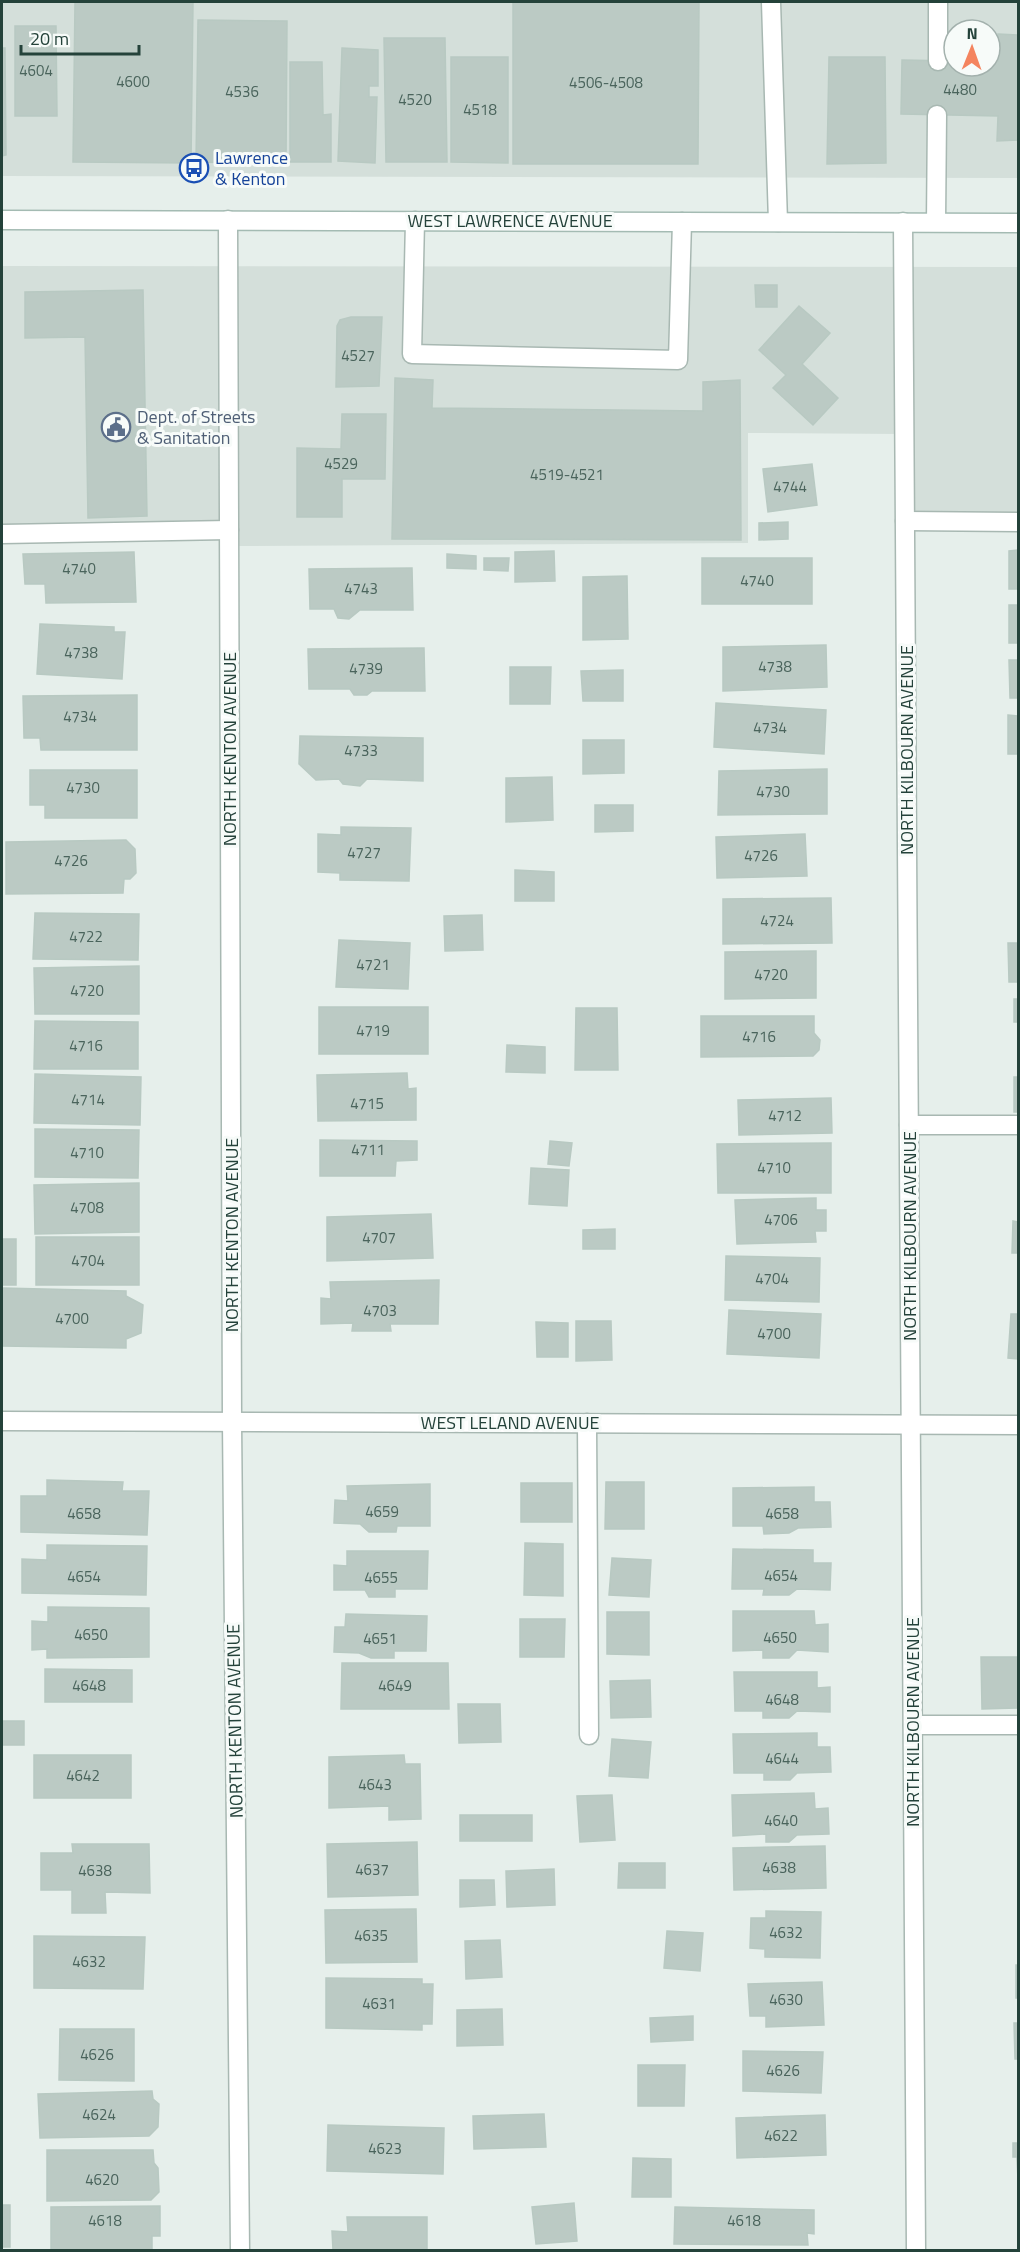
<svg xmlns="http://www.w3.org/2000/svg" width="1020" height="2252" font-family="'Titillium Web',sans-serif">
<rect width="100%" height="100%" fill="#e6efeb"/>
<g fill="#d4dfda" fill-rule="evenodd">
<path d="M2 2H1018V178L2 176ZM954 30H990V66H954Z"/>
<path d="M2 266 1018 267V516H899V434L748 433V543L235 546 234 535 2 537Z"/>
</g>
<g fill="#bbcac4" stroke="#b8c9c2" stroke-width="1.5">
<path d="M75 2H193L191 163 73 162Z"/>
<path d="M513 2H699L698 164H513Z"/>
<path d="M198 20 287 21 286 164 196 162Z"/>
<path d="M15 26H56L57 116H15Z"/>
<path d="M998 34 1018 35V140L997 141 998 116 901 114 902 60 954 61V66H990V61H998Z"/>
<path d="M384 38H445L447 162H386Z"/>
<path d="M2 48H5L6 155 2 156Z"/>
<path d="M342 48 378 50V86H369V97H377L375 163 338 161Z"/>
<path d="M451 57H508V163L451 162Z"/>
<path d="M829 57H885L886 163 827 164Z"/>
<path d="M290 62H322L323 115 331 114V162H290Z"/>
<path d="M755 285H777V307H756Z"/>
<path d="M143 290 147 516 88 518 85 337 25 338V292Z"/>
<path d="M799 306 830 333 802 364 838 398 813 425 773 388 786 375 759 350Z"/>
<path d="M351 317H382L379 386 336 387 337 326 340 320Z"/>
<path d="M395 378 433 380 432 408 703 411V382L740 380 741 540 392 539Z"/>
<path d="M342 414H386L385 479H342V517H297V448L341 449Z"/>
<path d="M812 464 817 505 768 512 763 469Z"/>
<path d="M788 522V539L759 540V523Z"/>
<path d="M1018 550V589H1009V551Z"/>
<path d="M554 551 555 581 515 582V552Z"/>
<path d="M134 552 136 602 46 603 45 584H25L23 554Z"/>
<path d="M447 554 476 556V569L447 568Z"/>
<path d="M484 558H509L508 571 484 570Z"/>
<rect x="702" y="558" width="110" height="46"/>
<path d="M412 568 413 610H360L349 619 338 618 334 609H310L309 569Z"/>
<path d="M627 576 628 639 583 640V577Z"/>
<rect x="1009" y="605" width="9" height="38"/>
<path d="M40 624 114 627V632H125L122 679 37 674Z"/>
<path d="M826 645 827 687 723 691V647Z"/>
<path d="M424 648 425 691H372L367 695H354L350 689H309L308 649Z"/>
<path d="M1009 660H1018V698H1010Z"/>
<path d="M510 667H551L550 704H510Z"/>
<path d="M623 670V701H583L581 671Z"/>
<path d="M137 695V750H41L40 738H24L23 696Z"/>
<path d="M716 703 826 710 824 754 714 747Z"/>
<path d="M1008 715 1018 716V754H1008Z"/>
<path d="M300 736 423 738V781L367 779 360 786 343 784 339 779 316 780 299 764Z"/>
<path d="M583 740H624V773L583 774Z"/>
<path d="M827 769V814L718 815 719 771Z"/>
<path d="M30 770H137V818H45V805H30Z"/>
<path d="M552 777 553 820 506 822V778Z"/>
<path d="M595 805H633V831L595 832Z"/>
<path d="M341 827 411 828 409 881 340 880V873L318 872V834L341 835Z"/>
<path d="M805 834 807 876 717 878 716 837Z"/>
<path d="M126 840 135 849 136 873 130 879H124L123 893 6 894V842Z"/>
<path d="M515 870 554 872V901H515Z"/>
<path d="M831 898 832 943 723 944V899Z"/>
<path d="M35 913 139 914 138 960 33 959Z"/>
<path d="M482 915 483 950 445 951 444 916Z"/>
<path d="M339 940 410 943 408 989 336 987Z"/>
<path d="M1008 943H1018V982H1009Z"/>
<path d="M816 951V998L725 999V952Z"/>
<path d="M139 966V1014H35L34 968Z"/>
<rect x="1014" y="999" width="4" height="23"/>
<rect x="319" y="1007" width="109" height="47"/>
<path d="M576 1008H617L618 1070H575Z"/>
<path d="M701 1016H814V1033L820 1040 819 1050 813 1056 701 1057Z"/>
<path d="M35 1021 138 1022V1069H34Z"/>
<path d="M507 1045 545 1047V1073L506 1072Z"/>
<path d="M407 1073 408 1089 416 1088V1120L318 1121 317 1075Z"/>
<path d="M35 1074 141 1077 140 1125 34 1123Z"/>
<rect x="1014" y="1077" width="4" height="35"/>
<path d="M831 1098 832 1133 739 1135 738 1100Z"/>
<path d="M35 1129 139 1130 138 1178 35 1177Z"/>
<path d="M320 1140 417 1141V1160L396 1161 395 1176H320Z"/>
<path d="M550 1141 572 1143 569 1166 548 1164Z"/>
<path d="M831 1143V1193H718L717 1144Z"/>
<path d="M531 1168 569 1170 567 1206 529 1204Z"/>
<path d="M139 1183V1232L35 1234 34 1185Z"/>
<path d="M816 1198V1210H826V1231H815L816 1242 737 1244 735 1200Z"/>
<path d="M431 1214 433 1258 327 1261V1217Z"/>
<path d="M1013 1221 1018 1222V1253H1012Z"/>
<path d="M615 1229V1249H583V1230Z"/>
<rect x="36" y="1237" width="103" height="48"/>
<rect x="2" y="1239" width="14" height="46"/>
<path d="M726 1256 820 1258 819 1302 725 1300Z"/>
<path d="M439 1280 438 1324H390L391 1331H352L353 1323 321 1324V1298L331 1299 330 1282Z"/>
<path d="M2 1288 126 1291V1296L143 1305 141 1333 126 1339V1348L2 1346Z"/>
<path d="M729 1310 821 1314 819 1358 727 1354Z"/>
<path d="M1011 1314H1018V1359L1008 1358Z"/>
<path d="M576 1321H611L612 1360 576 1361Z"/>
<path d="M536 1322 568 1323V1357H537Z"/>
<path d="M47 1480 123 1482 122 1491H149L147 1535 21 1532V1496H47Z"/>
<path d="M606 1482H644V1529H605Z"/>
<rect x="521" y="1483" width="51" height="39"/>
<path d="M430 1484V1526H397L396 1532H369L360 1524 334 1523 335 1500 348 1501 347 1486Z"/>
<path d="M814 1487V1502H830L831 1527 798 1528 789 1533 764 1534 763 1526H733V1488Z"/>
<path d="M525 1543 563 1544V1596L524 1595Z"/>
<path d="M47 1545 147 1546 146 1595 22 1593V1559L47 1560Z"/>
<path d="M733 1549 813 1550V1563H831L830 1590 797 1589 789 1595H763L764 1589H732Z"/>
<path d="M347 1551H428L427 1589H395V1597H369L365 1590H334V1565L347 1566Z"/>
<path d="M612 1558 651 1560 649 1597 609 1595Z"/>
<path d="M48 1607 149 1608V1657L47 1658V1649L32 1650V1621L48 1622Z"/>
<path d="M733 1611H814L815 1625 828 1624V1652L797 1650 789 1658H763V1650L733 1651Z"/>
<path d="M607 1612H649V1655L607 1654Z"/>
<path d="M346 1614 427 1616 426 1651H394V1658H371L359 1653 334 1652 335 1627H345Z"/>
<path d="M520 1619H565L564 1657H520Z"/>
<path d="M981 1657H1018V1708L982 1709Z"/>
<path d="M342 1663H448L449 1709H341Z"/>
<path d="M45 1669 132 1670V1702H45Z"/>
<path d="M734 1672H817V1688L830 1687V1712L797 1711 789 1718H763V1711H735Z"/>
<path d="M650 1680 651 1717 611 1718 610 1681Z"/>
<path d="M458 1704H500L501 1742 459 1743Z"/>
<rect x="2" y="1721" width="22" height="24"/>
<path d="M817 1733V1747H830L831 1772 797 1773 790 1780H764V1773H734L733 1734Z"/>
<path d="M612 1739 651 1742 648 1778 609 1776Z"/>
<rect x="34" y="1755" width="97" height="43"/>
<path d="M404 1755 405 1764H420L421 1819 389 1820V1806L329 1808V1757Z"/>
<path d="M814 1793 815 1809 828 1808 829 1834 797 1835 789 1842H766V1834L733 1836 732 1795Z"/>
<path d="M612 1795 615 1840 580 1842 577 1796Z"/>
<rect x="460" y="1815" width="72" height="26"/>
<path d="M417 1842 418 1895 328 1897 327 1844Z"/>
<path d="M72 1844H149L150 1893 105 1892 106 1913H72V1890H41V1853H73Z"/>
<path d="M825 1846 826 1888 734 1890 733 1848Z"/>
<path d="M619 1863H665V1888H618Z"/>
<path d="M554 1869 555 1905 507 1907 506 1871Z"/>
<path d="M460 1880H494L495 1905 460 1907Z"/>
<path d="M416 1909 417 1962 326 1963 325 1910Z"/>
<path d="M766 1911 821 1912 820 1958 765 1957V1949L750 1948 751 1918H766Z"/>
<path d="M667 1931 703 1933 700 1971 664 1968Z"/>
<path d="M34 1936 145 1937 143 1989 34 1988Z"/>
<path d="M500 1940 502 1977 466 1979 465 1941Z"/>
<rect x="1016" y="1965" width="2" height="33"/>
<path d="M326 1978 422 1979V1984H433L432 2024H422V2030L326 2028Z"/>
<path d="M822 1982 824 2025 766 2027V2016H750L748 1984Z"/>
<path d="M502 2009 503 2045 457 2046V2010Z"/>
<path d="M693 2016V2040L651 2042 650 2018Z"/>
<path d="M1014 2023H1018V2059H1015Z"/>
<path d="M60 2029H134V2081L59 2080Z"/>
<path d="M743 2051 823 2052 821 2093 743 2091Z"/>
<path d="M638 2065H685L684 2106H638Z"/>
<path d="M152 2091 153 2099 159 2104 158 2127 149 2136 40 2138 38 2094Z"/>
<path d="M544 2114 546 2147 474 2149 473 2116Z"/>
<path d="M825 2115 826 2155 737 2158 736 2118Z"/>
<path d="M328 2125 444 2128 443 2174 327 2171Z"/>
<path d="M1013 2143H1018V2180L1017 2157H1013Z"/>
<path d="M47 2150H153L154 2163 158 2168 159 2192 151 2200 47 2201Z"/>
<path d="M633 2158 671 2159V2197H632Z"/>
<path d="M574 2203 577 2241 536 2244 532 2207Z"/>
<rect x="2" y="2205" width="8" height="42"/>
<path d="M160 2206V2236H152V2250H51V2207Z"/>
<path d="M675 2207 814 2210V2234L807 2233 808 2245 674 2244Z"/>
<path d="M347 2217H427V2250H333L332 2231 348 2232Z"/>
</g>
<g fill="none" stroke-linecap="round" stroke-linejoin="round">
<g stroke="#a8b8b2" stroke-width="21">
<g id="lane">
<path d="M771 2 778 222"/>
<path d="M938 2V61"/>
<path d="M415 221 412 354 678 360 682 222"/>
<path d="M936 222 937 115"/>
<path d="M905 521 1018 522"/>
<path d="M2 534 229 530"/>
<path d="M909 1125H1018"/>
<path d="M587 1423 589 1735"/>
<path d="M913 1725H1018"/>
</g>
</g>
<g stroke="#a8b8b2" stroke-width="21">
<g id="street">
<path d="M228 220 232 1422 240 2250"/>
<path d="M903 222 916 2250"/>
<path d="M2 1421 1018 1425"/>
</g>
</g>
<g stroke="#a4bbb3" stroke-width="21">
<path id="secondary" d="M2 220 1018 223"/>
</g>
<use href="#lane" stroke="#fff" stroke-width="18"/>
<use href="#street" stroke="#fff" stroke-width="18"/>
<use href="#secondary" stroke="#fff" stroke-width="18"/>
</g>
<defs>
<g id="bus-ring" transform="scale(1.5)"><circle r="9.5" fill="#f7fbf9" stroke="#1a4fb4" stroke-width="1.5"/><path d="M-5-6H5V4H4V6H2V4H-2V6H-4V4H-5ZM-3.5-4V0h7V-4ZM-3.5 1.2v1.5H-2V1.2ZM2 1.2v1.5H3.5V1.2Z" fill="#1a4fb4"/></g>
<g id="civic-ring" transform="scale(1.5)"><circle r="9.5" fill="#f7fbf9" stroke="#5c6f8a" stroke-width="1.5"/><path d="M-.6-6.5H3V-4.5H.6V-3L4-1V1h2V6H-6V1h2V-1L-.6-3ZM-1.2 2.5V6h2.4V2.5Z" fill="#5c6f8a"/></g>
</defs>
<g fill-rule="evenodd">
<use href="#bus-ring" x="194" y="168"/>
<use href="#civic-ring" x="116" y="427"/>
</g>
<g text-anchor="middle" stroke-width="6" stroke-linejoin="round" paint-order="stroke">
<g font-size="15" fill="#4a645c">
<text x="36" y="76">4604</text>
<text x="133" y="87">4600</text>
<text x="606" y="88">4506-4508</text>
<text x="960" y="95">4480</text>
<text x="242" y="97">4536</text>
<text x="415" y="105">4520</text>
<text x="480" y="115">4518</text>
<text x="358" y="361">4527</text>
<text x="341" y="469">4529</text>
<text x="567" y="480">4519-4521</text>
<text x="790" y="492">4744</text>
<text x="79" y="574">4740</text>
<text x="757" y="586">4740</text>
<text x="361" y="594">4743</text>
<text x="81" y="658">4738</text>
<text x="775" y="672">4738</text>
<text x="366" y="674">4739</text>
<text x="80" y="722">4734</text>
<text x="770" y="733">4734</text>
<text x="361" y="756">4733</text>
<text x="83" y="793">4730</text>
<text x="773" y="797">4730</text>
<text x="364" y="858">4727</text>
<text x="761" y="861">4726</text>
<text x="71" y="866">4726</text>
<text x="777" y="926">4724</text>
<text x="86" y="942">4722</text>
<text x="373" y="970">4721</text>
<text x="771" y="980">4720</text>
<text x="87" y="996">4720</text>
<text x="373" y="1036">4719</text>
<text x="759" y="1042">4716</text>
<text x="86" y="1051">4716</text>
<text x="88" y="1105">4714</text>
<text x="367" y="1109">4715</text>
<text x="785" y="1121">4712</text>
<text x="368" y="1155">4711</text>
<text x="87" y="1158">4710</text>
<text x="774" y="1173">4710</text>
<text x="87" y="1213">4708</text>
<text x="781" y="1225">4706</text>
<text x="379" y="1243">4707</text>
<text x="88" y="1266">4704</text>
<text x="772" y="1284">4704</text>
<text x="380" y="1316">4703</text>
<text x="72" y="1324">4700</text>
<text x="774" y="1339">4700</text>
<text x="382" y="1517">4659</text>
<text x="84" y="1519">4658</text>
<text x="782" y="1519">4658</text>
<text x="781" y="1581">4654</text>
<text x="84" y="1582">4654</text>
<text x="381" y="1583">4655</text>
<text x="91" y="1640">4650</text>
<text x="780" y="1643">4650</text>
<text x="380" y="1644">4651</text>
<text x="89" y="1691">4648</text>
<text x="395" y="1691">4649</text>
<text x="782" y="1705">4648</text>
<text x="782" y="1764">4644</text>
<text x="83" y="1781">4642</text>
<text x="375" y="1790">4643</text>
<text x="781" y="1826">4640</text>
<text x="779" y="1873">4638</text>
<text x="372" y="1875">4637</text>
<text x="95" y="1876">4638</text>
<text x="786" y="1938">4632</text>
<text x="371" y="1941">4635</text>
<text x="89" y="1967">4632</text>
<text x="786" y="2005">4630</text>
<text x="379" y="2009">4631</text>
<text x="97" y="2060">4626</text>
<text x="783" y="2076">4626</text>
<text x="99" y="2120">4624</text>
<text x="781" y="2141">4622</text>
<text x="385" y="2154">4623</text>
<text x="102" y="2185">4620</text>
<text x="105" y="2226">4618</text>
<text x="744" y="2226">4618</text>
</g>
<g font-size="18" fill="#164399" stroke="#f7fbf9" text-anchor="start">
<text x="215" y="164">Lawrence<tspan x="215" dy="21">&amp; Kenton</tspan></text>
</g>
<g font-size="18" fill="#24423a" stroke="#f7fbf9">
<text x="510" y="227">WEST LAWRENCE AVENUE</text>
<text transform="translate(230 749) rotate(-90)" y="6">NORTH KENTON AVENUE</text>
<text transform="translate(907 750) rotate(-90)" y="6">NORTH KILBOURN AVENUE</text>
<text transform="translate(232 1235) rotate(-90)" y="6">NORTH KENTON AVENUE</text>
<text transform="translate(910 1236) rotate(-90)" y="6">NORTH KILBOURN AVENUE</text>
<text x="510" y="1429">WEST LELAND AVENUE</text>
<text transform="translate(235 1721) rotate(-91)" y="6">NORTH KENTON AVENUE</text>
<text transform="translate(913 1722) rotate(-90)" y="6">NORTH KILBOURN AVENUE</text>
</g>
<g font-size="18" fill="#4e5e75" stroke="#f7fbf9" text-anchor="start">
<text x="137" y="423">Dept. of Streets<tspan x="137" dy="21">&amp; Sanitation</tspan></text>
</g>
</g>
<rect width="1020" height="2252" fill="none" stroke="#24423a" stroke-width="6"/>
<g transform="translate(972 48) rotate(1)"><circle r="28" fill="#f7fbf9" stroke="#a3b1ad" stroke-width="1.5"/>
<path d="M0-4.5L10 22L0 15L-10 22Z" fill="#f4845f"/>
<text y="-9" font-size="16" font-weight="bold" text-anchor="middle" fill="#24423a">N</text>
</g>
<path d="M21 45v9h118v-9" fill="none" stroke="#24423a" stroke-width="3"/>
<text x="30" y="45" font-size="18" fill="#24423a" stroke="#f7fbf9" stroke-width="4.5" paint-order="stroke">20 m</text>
</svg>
